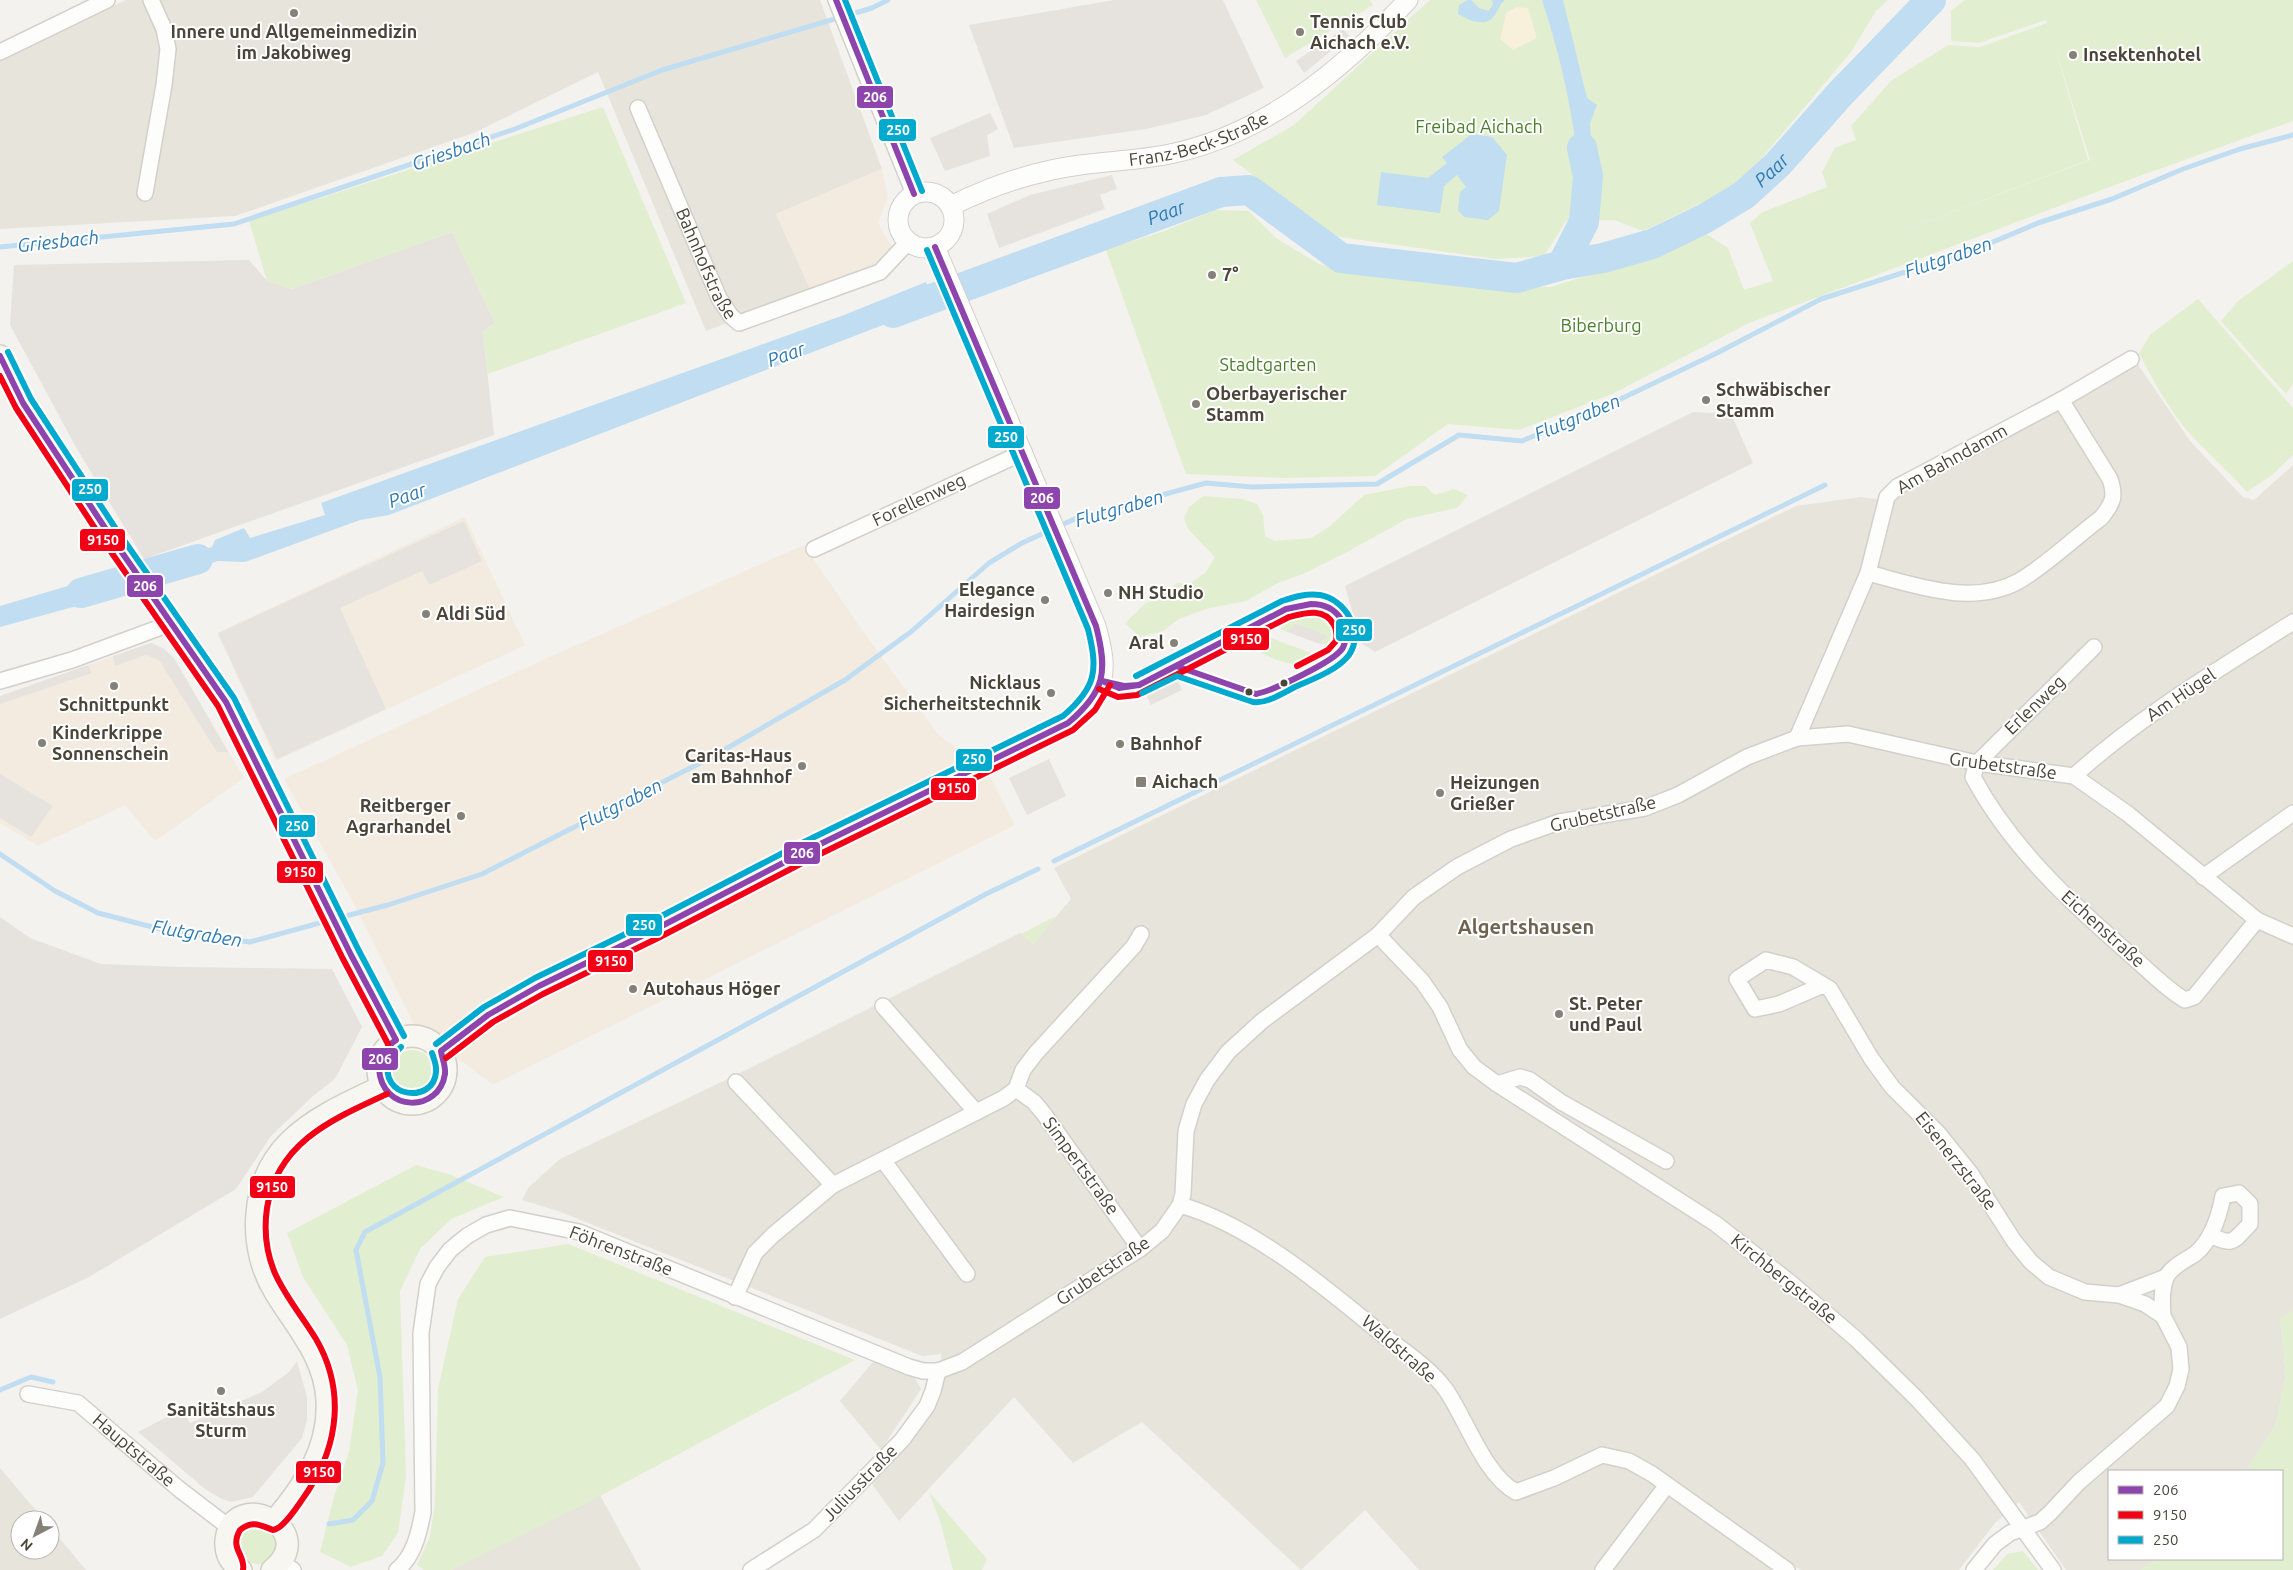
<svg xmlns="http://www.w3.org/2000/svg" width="2293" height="1570" font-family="Ubuntu,sans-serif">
<rect width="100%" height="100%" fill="#f4f2ee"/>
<g fill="#e7e4dc">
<path d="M126 0H820L882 169 776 214 811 291 706 331 598 72 476 132 235 216 0 229V59Z"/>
<path d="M2137 363 2190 441 2243 497 2254 500 2293 465V1311L2280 1319 2286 1376 2276 1424 2246 1471H2109V1559H2156L2141 1570H2066L2019 1502 1995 1523 1959 1570H1801L1785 1560 1778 1570H1419L1365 1510 1301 1570 1142 1422 1073 1463 1014 1397 899 1521 869 1480 907 1443 942 1386 941 1354 922 1356 558 1211 522 1200 529 1187 560 1159 732 1077 1020 933 1033 944 1071 899 1054 868 1796 506 1861 497 1891 501 1901 492Z"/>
<path d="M873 1362 915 1378 921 1389 881 1450 840 1401Z"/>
<path d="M0 1468 44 1520H20V1550H50V1527L86 1570H0Z"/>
<path d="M600 1495 641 1570H451Z"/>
</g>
<g fill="#f3ebdf">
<path d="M882 169 888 198 878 222 892 248 876 266 811 291 776 214Z"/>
<path d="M465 517 525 645 276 761 217 633Z"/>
<path d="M804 545 862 630 938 734 990 776 1015 825 493 1085 414 1025 354 904 284 779 543 660Z"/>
<path d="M151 643 174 658 244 778 155 841 125 805 38 846 0 823V696Z"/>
</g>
<g fill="#e6e2de">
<path d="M452 232 495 323 483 331 494 435 144 559 77 449 10 325 14 265 249 260 267 281 292 289Z"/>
<path d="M0 917 30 938 101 964 181 967 332 969 362 1027 335 1079 313 1096 271 1136 236 1189 89 1277 0 1319Z"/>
</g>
<g fill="#e1eecf" fill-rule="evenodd">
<path d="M1256 0H1370L1373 5 1285 58Z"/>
<path d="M1430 0H1888L1876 11 1851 52 1739 185 1643 231 1614 220 1566 221 1544 256 1496 259 1333 236 1233 160 1294 125Z"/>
<path d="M1965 0H2293V121L2123 182 1749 323 1612 394 1519 430 1448 424 1375 476 1283 478 1186 474 1106 250 1164 231 1215 210 1249 211 1276 238 1319 264 1358 274 1420 282 1499 287H1551L1607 269 1705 233 1728 248 1744 290 1773 281 1750 223 1763 212 1827 187 1822 172 1835 148 1856 140 1851 126 1891 81 1948 45 1980 47 2047 23 2046 20 1979 43 1951 41V11ZM2051 35 2090 160 1822 262 2088 160Z"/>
<path d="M603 107 686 303 488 374 483 331 495 323 452 232 292 289 267 281 249 221Z"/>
<path d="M2293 261V383L2286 394 2221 321 2238 301Z"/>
<path d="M2198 299 2293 408V455L2272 475 2247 492C2230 473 2211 456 2193 437 2170 413 2155 383 2139 353L2151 334Z"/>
<path d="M1410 486H1425L1435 495 1454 489 1468 495 1457 508 1407 519 1345 553 1305 573 1276 584 1246 601 1206 609 1179 619 1163 631 1140 637 1125 623 1146 603 1161 597 1177 583H1191L1206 572 1215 557 1188 529 1184 518 1189 507 1203 496 1242 499 1257 504 1263 515 1265 536 1274 541 1311 538 1329 527 1364 495Z"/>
<path d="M1310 614H1322L1330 622 1333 631 1328 644H1320L1328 636 1296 625 1287 632 1280 629C1287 619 1298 616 1310 614Z"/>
<path d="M1259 636 1269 637 1316 655C1312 659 1304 663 1298 664 1285 665 1253 652 1247 640Z"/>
<path d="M1054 917 1055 918 1033 944 1021 934Z"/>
<circle cx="412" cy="1070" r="20"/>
<path d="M416 1165 451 1175 504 1197 451 1219 420 1249 400 1291 406 1476 398 1533 382 1556 351 1567 320 1552 334 1497 349 1452 358 1390 347 1345 303 1277 287 1233Z"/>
<path d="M568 1244 855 1360 587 1503 451 1570H424L417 1565 430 1537 435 1503 438 1389 458 1299 485 1257Z"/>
<path d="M2293 1311V1570H2141L2156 1559H2282V1471H2246L2276 1424 2286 1376 2280 1319Z"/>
<path d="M929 1492 987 1559 982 1570H953L940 1521Z"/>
<path d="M249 1523 271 1527 278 1547C275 1552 272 1559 268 1563 250 1570 226 1548 236 1533 239 1529 245 1526 249 1523Z"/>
<path d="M2023 1551 2038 1570H1993L2007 1554Z"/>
</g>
<path fill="#f7f0da" d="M1516 7 1528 8 1537 38 1513 50 1500 39 1506 13Z"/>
<g fill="#e6e3df">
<path d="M1114 0H1223L1264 88 1206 115 1146 129 1014 148 969 25Z"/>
<path d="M1343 29 1349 36 1304 73 1296 61Z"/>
<path d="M990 113 998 129 987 135 990 156 945 171 930 138Z"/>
<path d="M1112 175 1117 189 1100 195 1105 209 999 248 987 214 1030 195Z"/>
<path d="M1693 412 1731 414 1753 463 1375 652 1361 643 1345 586Z"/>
<path d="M464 521 482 561 429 585 422 571 340 608 386 709 277 759 218 633Z"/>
<path d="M1296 624 1328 636 1320 644 1287 632Z"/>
<path d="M151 643 163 648 174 658 228 752H217L159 660 146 655 115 666 113 656Z"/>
<path d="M88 665 92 673 0 704V696Z"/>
<path d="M1176 676 1182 690 1151 705 1145 692Z"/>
<path d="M1049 759 1066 796 1027 815 1009 778Z"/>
<path d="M0 774 53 806 31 837 0 818Z"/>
<path d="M297 1361 307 1397V1420L302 1438 253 1497 231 1502 222 1499 205 1489 138 1432 182 1409 190 1423 262 1392 289 1372Z"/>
</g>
<g fill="#c0ddf1">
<path d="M1468 0H1471L1479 8 1489 11 1493 4 1492 0H1505C1499 5 1500 7 1496 13 1487 29 1471 21 1458 14L1459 5Z"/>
<path d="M1542 0H1563L1587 98 1597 105 1590 123 1593 189 1581 190C1575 122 1563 64 1542 0Z"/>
<path d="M1472 134 1492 137 1507 155 1499 211 1488 220 1464 217 1458 210 1460 192 1466 187 1457 175 1444 186 1440 213 1377 205 1381 172 1428 178 1447 163 1442 157Z"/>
<path d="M926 282 935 305 389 515 360 520 245 562 218 561 163 577 153 564 212 547 215 540 244 528 250 538 325 515 321 503 844 315Z"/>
<path d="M115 572 128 592 0 627V606Z"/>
</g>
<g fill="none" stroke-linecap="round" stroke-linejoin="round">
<g stroke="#c0ddf1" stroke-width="5">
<path d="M0 247 234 224 515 129 662 70 872 8 888 0"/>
<path d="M0 854 55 891 98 913 164 930 250 942 327 921"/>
<path d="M1054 861 1825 485"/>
<path d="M338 918 388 905 482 874 710 758 845 680 912 631 989 563 1022 543 1077 518 1206 483 1252 487 1377 484 1459 435 1522 441 1608 405 1717 353 1821 299 1974 250 2038 223 2112 199 2183 169 2240 149 2293 135"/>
<path d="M0 1390 31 1377 53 1382"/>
<path d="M329 1524 353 1520 372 1501 383 1463 380 1377 356 1250 365 1232 986 894 1038 869"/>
</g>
<g stroke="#c0ddf1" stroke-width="30">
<path id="s1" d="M1562 265 1603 258 1652 244 1704 219 1744 195 1778 164 1840 94 1931 0"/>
<path id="s2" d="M893 313 1221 192 1249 190 1341 258 1517 278 1562 265 1584 222 1588 176 1582 148"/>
<path d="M81 593 198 559"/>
</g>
<g stroke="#d2d0cb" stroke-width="18">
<g id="minor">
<path d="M836 0 914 194"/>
<path d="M0 52 107 0"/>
<path id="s3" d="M638 108 719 298 731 316 739 323 880 272 908 242"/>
<path d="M145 193 164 85 168 49 164 29 151 0"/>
<path d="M814 549 1024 452"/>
<path d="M1868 573C1914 585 1973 607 2019 581 2048 564 2074 538 2101 518 2113 503 2116 497 2110 479L2061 400"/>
<path d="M2094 647 1977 763 1973 777C2011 848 2072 904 2132 956 2149 971 2166 989 2185 1000L2194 997 2257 920"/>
<path d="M0 681 72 660 172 623"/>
<path d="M1797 738 1868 573 1887 497 1897 487 2061 400 2131 359"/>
<path d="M2074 776C2140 716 2218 670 2293 622"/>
<path d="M2203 877 2293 813"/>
<path d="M1378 935 1422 981 1440 1007 1460 1050 1474 1067 1497 1084 1716 1224 1792 1284 1856 1339 1917 1399 1972 1459 2053 1570"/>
<path d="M1823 985 1779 1004 1755 1009 1737 979 1766 960 1793 967 1830 989 1871 1058 1892 1087 1938 1133 1971 1174 2014 1241 2031 1262 2049 1277 2085 1292 2119 1295 2145 1304 2163 1316 2179 1347 2181 1369 2177 1386 2167 1406 2079 1482 2050 1513 2040 1522 2010 1533 1995 1544 1974 1570"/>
<path d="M883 1006 976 1112"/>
<path d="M736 1082 833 1185"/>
<path d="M1497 1084 1520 1077 1530 1080 1561 1102 1666 1161"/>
<path d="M1016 1089 1023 1070 1036 1053 1134 946 1141 934"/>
<path d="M883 1160 967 1274"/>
<path d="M1180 1205C1252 1225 1326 1288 1383 1335 1404 1351 1430 1368 1446 1390 1466 1419 1485 1476 1516 1492L1554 1478 1602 1455 1629 1461 1652 1474 1787 1570"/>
<path d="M2119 1295 2166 1277"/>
<path d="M735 1297 755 1253 773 1235 833 1185 1004 1098 1016 1089 1034 1102 1044 1114 1140 1249"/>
<path d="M2163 1316C2162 1304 2161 1290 2166 1278 2170 1267 2186 1260 2195 1254 2212 1240 2219 1217 2223 1196L2239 1193 2250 1204V1224C2233 1241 2234 1247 2210 1235"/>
<path id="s4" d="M28 1394 78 1403 179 1489 230 1528"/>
<path d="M280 1561 293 1570"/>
<path d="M397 1570C414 1556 419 1533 423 1512L421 1333 428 1284 437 1267 450 1250 467 1236 486 1225 510 1218 579 1232 909 1367 923 1371H938L962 1362 1140 1249 1162 1231 1180 1205 1183 1194 1186 1131 1194 1104 1207 1080 1228 1052 1262 1021 1378 935 1414 897 1457 867 1511 839 1559 822 1645 808 1678 795 1747 757 1797 738 1848 734 1977 763 2074 776 2128 814 2257 920 2293 936"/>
<path d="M751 1570 814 1530 902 1440 927 1406 933 1391 938 1371"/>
<path d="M1603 1570 1667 1485"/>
</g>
</g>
<g stroke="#d2d0cb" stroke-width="21">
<g id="tertiary">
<circle cx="926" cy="220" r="28"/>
<path id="s5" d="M951 206C991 186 1035 171 1080 165 1110 161 1141 160 1170 154 1266 134 1343 69 1408 0"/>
<path d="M441 1051 488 1015 539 986 654 930 806 851 1068 723C1107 693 1109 672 1096 626L935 247"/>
</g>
</g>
<g stroke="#d3cfc5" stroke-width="24">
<g id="secondary">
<path d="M0 356 23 403 107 531 226 702 351 955 396 1040"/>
<circle cx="412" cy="1070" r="34"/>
<path d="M274 1521C304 1486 330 1448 327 1400 325 1357 296 1327 275 1292 247 1247 250 1181 289 1142 314 1117 351 1101 383 1086"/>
<path d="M241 1570C230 1563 225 1553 226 1540 233 1485 322 1530 272 1570"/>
</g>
</g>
<use href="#minor" stroke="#fdfdfc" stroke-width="15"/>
<use href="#tertiary" stroke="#fdfdfc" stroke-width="19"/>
<use href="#secondary" stroke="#f7f6f1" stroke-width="21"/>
<g stroke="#fff" stroke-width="10">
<g id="bus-1">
<path d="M836 0 914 194"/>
<path d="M0 356 23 403 107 531 226 702 351 955 396 1040C386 1047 378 1056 379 1069 382 1113 439 1113 445 1074 446 1067 442 1058 441 1051L488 1015 539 986 654 930 806 851 1068 723C1105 692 1108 672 1096 626L935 247"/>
<path d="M1311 604C1324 604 1334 608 1341 619 1345 628 1348 640 1342 649 1333 662 1272 691 1256 694L1176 666 1139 685 1286 609Z"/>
<path d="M1102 681 1124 686 1139 685 1119 688Z"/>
</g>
</g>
<g stroke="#fff" stroke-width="10">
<g id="bus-2">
<path d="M0 376 16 408 100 536 218 706 343 959 388 1044"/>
<path d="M1099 689 1118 697 1137 695 1289 617C1305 613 1324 607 1334 625 1337 630 1337 635 1336 641L1328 650 1297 666"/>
<path d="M446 1058 493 1022 543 994 658 938 810 859 1073 730 1095 710 1110 685"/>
<path d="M243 1570C246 1555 229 1549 240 1530 252 1520 260 1525 273 1530 284 1529 301 1501 308 1491 339 1444 345 1389 316 1339 302 1316 284 1295 274 1271 266 1251 264 1229 267 1208 277 1142 333 1119 387 1094"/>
</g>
</g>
<g stroke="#fff" stroke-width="10">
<g id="bus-3">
<path d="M845 0 922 191"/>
<path d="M8 352 31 399 114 526 234 698 359 951 404 1036"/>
<path d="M1136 676 1282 601C1294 597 1307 593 1320 595 1345 599 1365 632 1349 655 1337 671 1310 680 1293 688 1281 694 1266 704 1253 702L1177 676 1142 693"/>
<path d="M436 1044 484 1007 535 978 650 922 802 843 1063 716C1097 687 1098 670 1088 629L927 250"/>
<path d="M401 1047 389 1060C378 1099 434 1104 436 1072 437 1066 434 1059 432 1053"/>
</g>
</g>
<use href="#bus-1" stroke="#8e44ad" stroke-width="6"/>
<use href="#bus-2" stroke="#f20015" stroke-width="6"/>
<use href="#bus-3" stroke="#00a9ce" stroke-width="6"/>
</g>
<g fill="#868178" stroke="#fff" stroke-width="2">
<circle cx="294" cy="13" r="5"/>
<circle cx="1300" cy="32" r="5"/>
<circle cx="2073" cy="55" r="5"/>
<circle cx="1212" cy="275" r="5"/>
<circle cx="1706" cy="400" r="5"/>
<circle cx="1196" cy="404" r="5"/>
<circle cx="1108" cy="593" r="5"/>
<circle cx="1045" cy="600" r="5"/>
<circle cx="426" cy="614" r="5"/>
<circle cx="1174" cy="643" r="5"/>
<circle cx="114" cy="686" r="5"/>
<circle cx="1051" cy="693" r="5"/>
<circle cx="42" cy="743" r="5"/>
<circle cx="1120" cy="744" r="5"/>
<circle cx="802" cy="766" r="5"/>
<rect x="1135" y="776" width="12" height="12" rx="2.5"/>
<circle cx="1440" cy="793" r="5"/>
<circle cx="461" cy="816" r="5"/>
<circle cx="633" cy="989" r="5"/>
<circle cx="1559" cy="1014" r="5"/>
<circle cx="221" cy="1391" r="5"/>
</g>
<g fill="#4b4439" stroke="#fff" stroke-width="2">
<circle cx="1284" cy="683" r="4.5"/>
<circle cx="1249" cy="692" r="4.5"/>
</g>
<g text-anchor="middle" stroke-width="4" stroke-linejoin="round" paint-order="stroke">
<g font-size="18" font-weight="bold" fill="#4b4439" stroke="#fff" text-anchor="start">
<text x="1310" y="28">Tennis Club<tspan x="1310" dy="21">Aichach e.V.</tspan></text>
<text x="294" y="38" text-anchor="middle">Innere und Allgemeinmedizin<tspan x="294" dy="21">im Jakobiweg</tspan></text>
<text x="2083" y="61">Insektenhotel</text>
<text x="1222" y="281">7°</text>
<text x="1716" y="396">Schwäbischer<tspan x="1716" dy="21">Stamm</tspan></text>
<text x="1206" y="400">Oberbayerischer<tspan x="1206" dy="21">Stamm</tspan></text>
<text x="1035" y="596" text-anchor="end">Elegance<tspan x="1035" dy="21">Hairdesign</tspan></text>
<text x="1118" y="599">NH Studio</text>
<text x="436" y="620">Aldi Süd</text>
<text x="1164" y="649" text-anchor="end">Aral</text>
<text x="1041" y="689" text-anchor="end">Nicklaus<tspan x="1041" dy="21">Sicherheitstechnik</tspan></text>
<text x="114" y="711" text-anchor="middle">Schnittpunkt</text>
<text x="52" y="739">Kinderkrippe<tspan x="52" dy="21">Sonnenschein</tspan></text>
<text x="1130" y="750">Bahnhof</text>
<text x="792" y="762" text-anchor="end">Caritas-Haus<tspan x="792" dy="21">am Bahnhof</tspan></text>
<text x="1152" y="788">Aichach</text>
<text x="1450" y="789">Heizungen<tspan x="1450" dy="21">Grießer</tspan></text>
<text x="451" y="812" text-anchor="end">Reitberger<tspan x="451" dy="21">Agrarhandel</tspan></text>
<text x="643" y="995">Autohaus Höger</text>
<text x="1569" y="1010">St. Peter<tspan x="1569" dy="21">und Paul</tspan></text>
<text x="221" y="1416" text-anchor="middle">Sanitätshaus<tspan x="221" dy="21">Sturm</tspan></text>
</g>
<g font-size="18" fill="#4a7f2a" stroke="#fff">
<text x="1479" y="133">Freibad Aichach</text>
<text x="1601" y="332">Biberburg</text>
<text x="1268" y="371">Stadtgarten</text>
</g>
<g font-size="18" fill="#4b4439" stroke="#fff">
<text dy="6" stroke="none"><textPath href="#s5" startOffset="258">Franz-Beck-Straße</textPath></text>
<text dy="6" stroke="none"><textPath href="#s3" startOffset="170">Bahnhofstraße</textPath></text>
<text transform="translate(1952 459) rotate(-29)" y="6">Am Bahndamm</text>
<text transform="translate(919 500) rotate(-25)" y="6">Forellenweg</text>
<text transform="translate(2181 695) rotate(-34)" y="6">Am Hügel</text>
<text transform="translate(2035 705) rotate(-44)" y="6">Erlenweg</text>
<text transform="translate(2003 766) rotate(8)" y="6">Grubetstraße</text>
<text transform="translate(1603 814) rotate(-13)" y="6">Grubetstraße</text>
<text transform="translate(2103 929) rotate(42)" y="6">Eichenstraße</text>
<text transform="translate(1956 1161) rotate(52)" y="6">Eisenerzstraße</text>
<text transform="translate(1081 1166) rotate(54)" y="6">Simpertstraße</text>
<text transform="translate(621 1251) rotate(21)" y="6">Föhrenstraße</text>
<text transform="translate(1103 1271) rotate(-34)" y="6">Grubetstraße</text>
<text transform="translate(1784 1279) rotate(39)" y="6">Kirchbergstraße</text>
<text transform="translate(1399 1349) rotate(41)" y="6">Waldstraße</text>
<text dy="6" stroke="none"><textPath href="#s4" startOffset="124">Hauptstraße</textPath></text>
<text transform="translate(860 1483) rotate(-46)" y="6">Juliusstraße</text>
</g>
<g font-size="19" font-style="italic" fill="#2e7ab2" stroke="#fff">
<text transform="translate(451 151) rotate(-19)" y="7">Griesbach</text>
<text dy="7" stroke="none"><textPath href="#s1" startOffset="234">Paar</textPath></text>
<text dy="7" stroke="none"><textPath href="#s2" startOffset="291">Paar</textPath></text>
<text transform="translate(58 241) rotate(-6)" y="7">Griesbach</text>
<text transform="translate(1948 257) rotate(-19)" y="7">Flutgraben</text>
<text transform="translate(786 354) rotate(-20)" y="7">Paar</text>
<text transform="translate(1577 417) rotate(-23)" y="7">Flutgraben</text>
<text transform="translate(407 495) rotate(-20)" y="7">Paar</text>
<text transform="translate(1119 508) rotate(-16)" y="7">Flutgraben</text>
<text transform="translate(620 804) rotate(-27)" y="7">Flutgraben</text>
<text transform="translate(197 933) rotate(9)" y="7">Flutgraben</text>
</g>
<g font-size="20" font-weight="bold" fill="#6e6250" stroke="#fff">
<text x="1526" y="934">Algertshausen</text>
</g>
</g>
<g stroke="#fff" stroke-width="2">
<rect x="856" y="85" width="38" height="24" rx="5" fill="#8e44ad"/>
<rect x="878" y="118" width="39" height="24" rx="5" fill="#00a9ce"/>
<rect x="987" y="425" width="38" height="24" rx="5" fill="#00a9ce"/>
<rect x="71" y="478" width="38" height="24" rx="5" fill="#00a9ce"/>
<rect x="1023" y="486" width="38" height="24" rx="5" fill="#8e44ad"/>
<rect x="79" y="528" width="47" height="24" rx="5" fill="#f20015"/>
<rect x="126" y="574" width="38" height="24" rx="5" fill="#8e44ad"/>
<rect x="1335" y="618" width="38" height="24" rx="5" fill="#00a9ce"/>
<rect x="1222" y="627" width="48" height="24" rx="5" fill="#f20015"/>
<rect x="955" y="748" width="38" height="24" rx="5" fill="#00a9ce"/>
<rect x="930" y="777" width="47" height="24" rx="5" fill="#f20015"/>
<rect x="278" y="814" width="38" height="24" rx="5" fill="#00a9ce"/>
<rect x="783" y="841" width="38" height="24" rx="5" fill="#8e44ad"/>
<rect x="276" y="860" width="48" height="24" rx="5" fill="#f20015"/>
<rect x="625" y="913" width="38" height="24" rx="5" fill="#00a9ce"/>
<rect x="587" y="949" width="47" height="24" rx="5" fill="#f20015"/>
<rect x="361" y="1047" width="38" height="24" rx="5" fill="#8e44ad"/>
<rect x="249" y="1175" width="47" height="24" rx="5" fill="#f20015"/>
<rect x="295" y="1460" width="47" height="24" rx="5" fill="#f20015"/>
</g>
<g font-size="14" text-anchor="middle" font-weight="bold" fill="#fff">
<text x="875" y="102">206</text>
<text x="898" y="135">250</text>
<text x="1006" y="442">250</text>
<text x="90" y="494">250</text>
<text x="1042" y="503">206</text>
<text x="103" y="545">9150</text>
<text x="145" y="591">206</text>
<text x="1354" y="635">250</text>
<text x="1246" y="644">9150</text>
<text x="974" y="764">250</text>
<text x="954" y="793">9150</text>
<text x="297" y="831">250</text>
<text x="802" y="858">206</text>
<text x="300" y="877">9150</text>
<text x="644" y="930">250</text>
<text x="611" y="966">9150</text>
<text x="380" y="1064">206</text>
<text x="272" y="1192">9150</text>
<text x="319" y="1477">9150</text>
</g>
<rect x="2108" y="1470" width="175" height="90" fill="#ffffff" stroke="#b7b4b0"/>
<rect x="2118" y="1486" width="25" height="8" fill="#8e44ad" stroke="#b7b4b0"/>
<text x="2153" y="1495" font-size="15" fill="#4b4439">206</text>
<rect x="2118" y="1511" width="25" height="8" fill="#f20015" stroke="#b7b4b0"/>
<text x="2153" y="1520" font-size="15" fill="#4b4439">9150</text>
<rect x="2118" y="1536" width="25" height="8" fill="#00a9ce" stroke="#b7b4b0"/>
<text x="2153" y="1545" font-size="15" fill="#4b4439">250</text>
<g transform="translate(35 1535) rotate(221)"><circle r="24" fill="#ffffff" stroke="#b7b4b0"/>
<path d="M0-4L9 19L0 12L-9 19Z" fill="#868178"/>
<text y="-8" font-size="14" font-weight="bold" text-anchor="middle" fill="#4b4439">N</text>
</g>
</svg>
